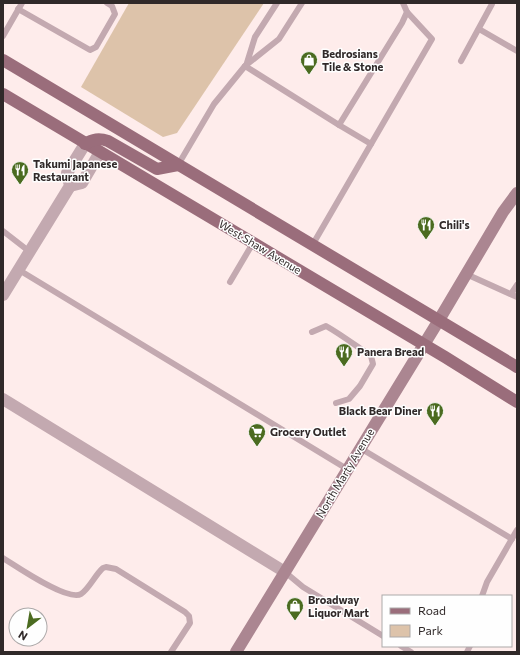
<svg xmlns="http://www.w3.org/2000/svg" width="520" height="655" font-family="Commissioner,sans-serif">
<rect width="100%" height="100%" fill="#feeceb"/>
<path fill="#ddc3aa" d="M129 3H264L177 133 163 137 81 87Z"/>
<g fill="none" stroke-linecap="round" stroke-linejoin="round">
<g stroke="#c3a9b0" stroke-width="6">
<path d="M403 3 407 12"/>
<path d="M18 9 90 50 96 47 115 14 112 6 107 3"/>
<path d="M479 29 517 51"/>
<path d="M3 36 22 3"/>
<path d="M461 61 492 4"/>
<path d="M245 66 279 39 302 3"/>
<path d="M246 66 255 37 277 3"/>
<path d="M339 125 371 144"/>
<path d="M178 165 214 104 245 66 339 125 402 23 407 12 432 39 313 244"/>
<path d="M3 231 30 252"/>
<path d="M19 270 347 469"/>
<path d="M466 274 517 297"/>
<path d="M230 282 253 243"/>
<path d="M511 294 517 285"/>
<path d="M312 332 326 326C342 335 356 346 371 356L373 364 360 386 349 399 336 403"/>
<path d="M360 448 512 539"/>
<path d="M3 558C16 566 68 602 81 594 89 589 95 575 103 568L106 567 116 569 185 612 189 616 190 623 171 652"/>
<path d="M285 572 303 587 383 636"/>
<path d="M482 596 487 582 517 530"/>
<path d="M401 646 411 652"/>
<path d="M467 652 470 646"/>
</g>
<g stroke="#c3a9b0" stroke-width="12">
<path d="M70 186 82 183 100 152"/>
<path d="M3 295 70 186 67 173 85 144"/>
<path d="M3 399 285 572"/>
</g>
<path stroke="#ab8691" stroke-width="12" d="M236 652 439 320 503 212 517 193"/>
<g stroke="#9a6d7b" stroke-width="12">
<path d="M3 60 517 367"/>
<path d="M3 94 445 357 517 402"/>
<path d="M85 144C93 139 99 138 108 141L157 169 178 165"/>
</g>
</g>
<defs>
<g id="shop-pin" transform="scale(0.9)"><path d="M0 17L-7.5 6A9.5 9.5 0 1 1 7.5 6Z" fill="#4b6b20" stroke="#fefefe"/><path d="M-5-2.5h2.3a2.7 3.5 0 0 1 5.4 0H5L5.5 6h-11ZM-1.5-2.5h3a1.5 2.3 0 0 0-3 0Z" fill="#fff"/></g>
<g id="restaurant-pin" transform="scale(0.9)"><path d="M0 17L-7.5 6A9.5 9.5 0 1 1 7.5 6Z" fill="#4b6b20" stroke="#fefefe"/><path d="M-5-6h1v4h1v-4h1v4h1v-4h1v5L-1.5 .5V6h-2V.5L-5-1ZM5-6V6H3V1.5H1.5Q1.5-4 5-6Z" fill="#fff"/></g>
<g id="supermarket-pin" transform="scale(0.9)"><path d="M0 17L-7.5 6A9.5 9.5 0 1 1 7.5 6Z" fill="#4b6b20" stroke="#fefefe"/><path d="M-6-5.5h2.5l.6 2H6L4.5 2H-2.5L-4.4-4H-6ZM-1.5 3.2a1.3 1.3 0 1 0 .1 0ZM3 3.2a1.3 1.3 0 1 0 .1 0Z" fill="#fff"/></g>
</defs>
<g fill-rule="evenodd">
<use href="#shop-pin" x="309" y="60"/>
<use href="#restaurant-pin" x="20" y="170"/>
<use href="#restaurant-pin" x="426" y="225"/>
<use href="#restaurant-pin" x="344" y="352"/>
<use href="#restaurant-pin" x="435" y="411"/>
<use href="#supermarket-pin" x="257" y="432"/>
<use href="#shop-pin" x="295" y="606"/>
</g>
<g text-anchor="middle" stroke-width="3" stroke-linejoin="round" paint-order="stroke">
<g font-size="11" font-weight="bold" fill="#302929" stroke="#fefefe" text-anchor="start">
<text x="322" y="58">Bedrosians<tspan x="322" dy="13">Tile &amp; Stone</tspan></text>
<text x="33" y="168">Takumi Japanese<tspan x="33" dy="13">Restaurant</tspan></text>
<text x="439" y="229">Chili's</text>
<text x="357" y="356">Panera Bread</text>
<text x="422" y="415" text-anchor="end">Black Bear Diner</text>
<text x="270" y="436">Grocery Outlet</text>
<text x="308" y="604">Broadway<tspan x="308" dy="13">Liquor Mart</tspan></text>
</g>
<g font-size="11" fill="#302929" stroke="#fefefe">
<text transform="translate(260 247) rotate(31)" y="4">West Shaw Avenue</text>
<text transform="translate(345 473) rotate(-59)" y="4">North Marty Avenue</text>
</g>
</g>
<rect width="520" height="655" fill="none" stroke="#302929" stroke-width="8"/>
<rect x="382" y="595" width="130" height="52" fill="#fefefe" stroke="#aca9a9"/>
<rect x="390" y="608" width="20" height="6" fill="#9a6d7b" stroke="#aca9a9"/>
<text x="418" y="615" font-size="12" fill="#302929">Road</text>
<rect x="390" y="625" width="20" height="12" fill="#ddc3aa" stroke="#aca9a9"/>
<text x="418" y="635" font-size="12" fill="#302929">Park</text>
<g transform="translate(28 627) rotate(211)"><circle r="19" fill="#fefefe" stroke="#aca9a9"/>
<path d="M0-3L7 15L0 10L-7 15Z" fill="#4b6b20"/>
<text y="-6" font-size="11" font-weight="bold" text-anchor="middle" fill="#302929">N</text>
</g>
</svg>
